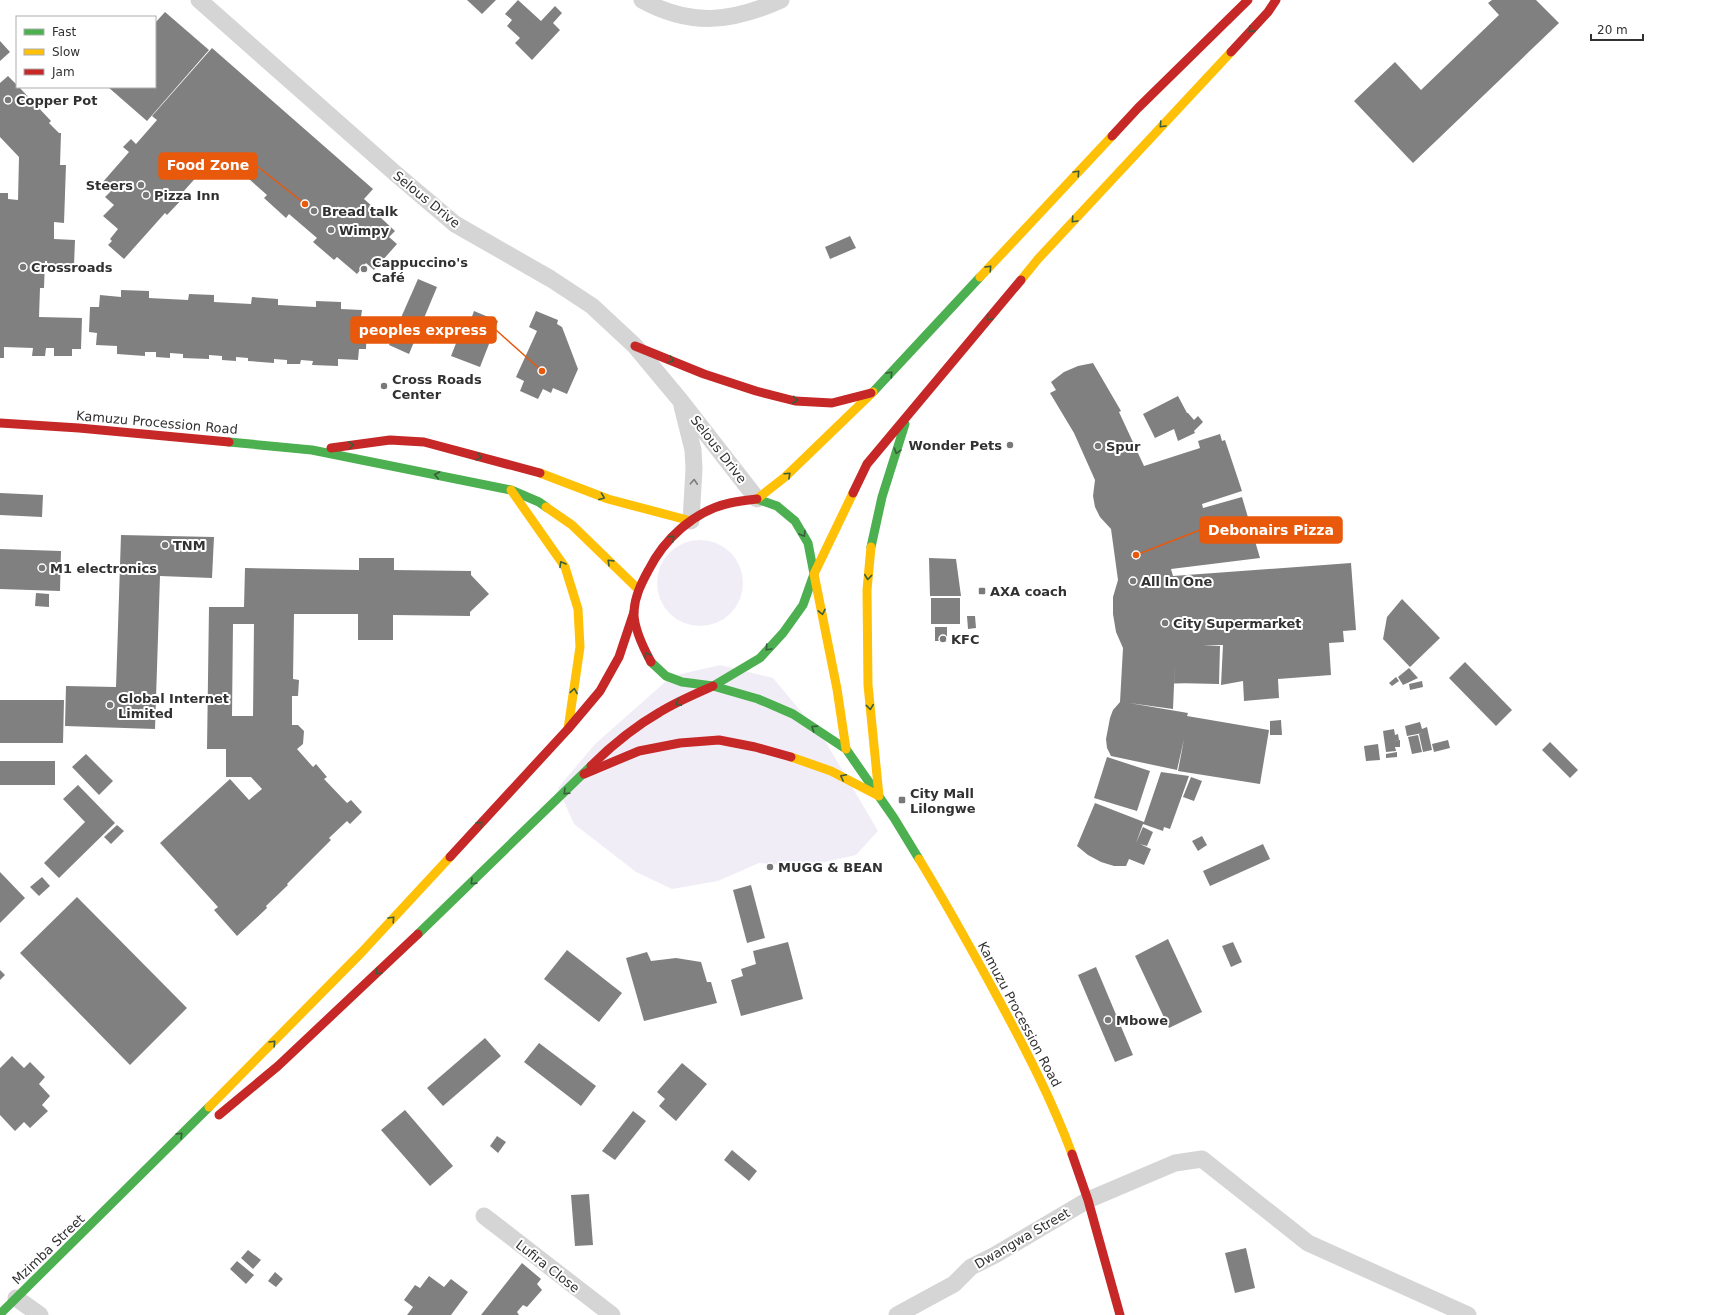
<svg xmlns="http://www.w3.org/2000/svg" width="1735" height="1315" font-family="'DejaVu Sans',sans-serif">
<rect width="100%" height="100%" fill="#fff"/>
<g fill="#f1edf6">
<circle cx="700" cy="583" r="43"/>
<path d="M720 665 773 678 824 739 878 831 856 855 802 867 759 863 718 881 672 889 636 872 574 824 558 788 595 744 672 676Z"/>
</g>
<g fill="#808080" fill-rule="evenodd">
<path d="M467 0H496L482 14Z"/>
<path d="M518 0 541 21 555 6 562 13 553 23 560 30 532 60 515 43 520 38 507 26 512 20 505 14Z"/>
<path d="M1492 0H1536L1559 23 1413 163 1354 101 1395 62 1421 90 1499 15 1488 3Z"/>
<path d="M165 12 209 50 147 121 108 87H155V23Z"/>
<path d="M0 41 10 52 0 61Z"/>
<path d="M212 48 373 189 364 199 382 215 380 217 395 231 389 237 397 244 374 270 366 263 357 274 337 257 334 260 313 242 317 238 289 214 286 218 264 198 267 195 230 162 231 171 209 173 208 164 183 192 186 195 167 215 165 213 124 259 108 245 112 241 110 239 118 229 103 216 114 205 105 197 111 191 102 183 129 152 123 147 131 139 136 144 157 120 152 116Z"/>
<path d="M8 76 17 85V87H19L51 121 49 123 59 133H61L60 165H66L64 223 54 222V239L75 240 74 266 47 265V261H45L44 288H40L39 317 82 318 81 349H72V356H54V348H46L45 356H32L33 348 4 347V358H0V193H8V199L18 200 19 157 0 137V83Z"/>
<path d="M850 236 856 248 830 259 825 247Z"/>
<path d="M418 279 437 287 409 354 389 345Z"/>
<path d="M121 290 149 291V298L188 300 189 294 214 295V302L251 304 252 297 278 299V305L316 307V301L341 302V309L362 310 360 324 367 325 366 349H359L358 360 338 359V366L312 365 313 361 301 360 300 364H287V360L274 359V363L248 361V358L236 357V361L222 360V356L209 355V359L183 358V354L170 353V358L156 357V352H145V356L117 354V346L96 345 97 333 89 332 90 307H99L100 295 121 297Z"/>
<path d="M474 311 498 321 480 367 451 356 464 323 469 325Z"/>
<path d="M536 311 558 320 557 324 562 327 578 369 567 394 553 388 551 393 543 389 538 399 520 391 524 381 516 377 537 331 529 327Z"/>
<path d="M1093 363 1121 411 1119 412 1144 466 1200 448 1198 441 1220 434 1222 441 1225 440 1242 491 1202 504 1203 508 1242 497 1260 558 1171 569 1173 576 1351 563 1356 630 1343 631 1344 642 1329 643 1331 675 1278 679 1279 698 1244 701 1243 681 1221 685 1223 645H1203L1220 646 1219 684 1174 683 1175 661 1173 709 1129 703 1188 713 1187 716 1269 730 1260 784 1178 771 1184 739 1177 770 1111 756 1107 748 1106 739 1110 718 1113 710 1120 702 1123 648 1116 632 1113 614V597L1118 580 1111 529 1100 517 1095 507 1093 496 1095 480 1074 433 1050 393 1056 390 1051 382 1064 372 1078 366Z"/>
<path d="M1178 396 1187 413H1188L1194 420 1198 416 1203 422 1194 431 1195 433 1178 441 1174 429 1155 438 1143 414Z"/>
<path d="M0 493 43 495 42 517 0 515Z"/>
<path d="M121 535 214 537 212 578 160 576 155 729 65 726 66 686 116 687Z"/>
<path d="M0 549 61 551 60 591 0 589Z"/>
<path d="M359 558H394V570L471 571V575L489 594 470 612V616L393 615V640H358V614H294L293 679 299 680 298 696H292V725H298L304 731 303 744 297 749 313 767 316 764 327 777 324 779 347 803 351 800 362 812 350 824 347 821 329 838 331 840 287 884 288 885 266 906 267 908 237 936 214 910 218 907 160 843 230 779 249 800 262 789 251 777H226V749H207L209 607H244L245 568 359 570ZM233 624H254L253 716H232Z"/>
<path d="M929 558 956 559 961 596H930Z"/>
<path d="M36 593 49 594V607L35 606Z"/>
<rect x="931" y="598" width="29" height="26"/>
<path d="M1402 599 1440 638 1410 667 1383 639 1387 617Z"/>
<path d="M967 616H975L976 628 968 629Z"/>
<rect x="935" y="627" width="12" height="14"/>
<path d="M1465 662 1512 710 1496 726 1449 678Z"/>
<path d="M1409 668 1418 678 1403 685 1398 677Z"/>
<path d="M1396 677 1399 681 1392 686 1389 683Z"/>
<path d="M1422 681 1423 687 1410 690 1409 684Z"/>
<path d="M0 700H64L63 743H0Z"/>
<path d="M1281 720 1282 735H1270V721Z"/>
<path d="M1420 722 1422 729 1427 727 1432 750 1423 752 1419 734 1423 733 1407 736 1405 726Z"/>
<path d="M1394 729 1395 735 1398 734 1399 740 1392 741 1400 740V747H1395L1396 751 1386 752 1383 731Z"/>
<path d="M1418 735 1422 752 1412 754 1408 737Z"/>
<path d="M1448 740 1450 748 1434 752 1432 744Z"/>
<path d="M1550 742 1578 770 1570 778 1542 750Z"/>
<path d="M1378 744 1380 760 1366 761 1364 746Z"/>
<path d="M1397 752V757L1386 758V754Z"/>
<path d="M86 754 113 781 99 795 72 767Z"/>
<path d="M1107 757 1150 771 1137 811 1094 798Z"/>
<rect x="0" y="761" width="55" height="24"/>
<path d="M1161 772 1189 776 1170 829 1164 827 1163 831 1143 824 1136 843 1143 827 1153 832 1147 846 1140 844 1151 849 1144 865 1129 859 1126 866H1114L1101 862 1088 855 1077 846 1095 803 1144 822Z"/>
<path d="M1191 777 1202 781 1194 801 1183 797Z"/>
<path d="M78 785 115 823 59 878 44 863 85 822 63 799Z"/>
<path d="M117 825 124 831 111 844 104 837Z"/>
<path d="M1202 836 1207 845 1198 851 1192 841Z"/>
<path d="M1263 844 1270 859 1210 886 1203 871Z"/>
<path d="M0 872 25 898 0 923Z"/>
<path d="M42 877 50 886 39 896 30 887Z"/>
<path d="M751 885 765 938 747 943 733 890Z"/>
<path d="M77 897 187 1008 130 1065 20 953Z"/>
<path d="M1168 939 1202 1012 1169 1028 1135 956Z"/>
<path d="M788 942 803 999 741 1016 731 980 743 976 741 969 756 964 753 951Z"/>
<path d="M1233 942 1242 962 1231 967 1222 946Z"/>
<path d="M567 950 622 993 599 1022 544 979Z"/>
<path d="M647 952 651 961 676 958 701 962 707 982H711L717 1003 644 1021 626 958Z"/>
<path d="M1096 967 1133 1055 1115 1062 1078 975Z"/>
<path d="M0 970 5 975 0 980Z"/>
<path d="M485 1038 501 1056 443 1106 427 1088Z"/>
<path d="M539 1043 596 1086 581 1106 524 1062Z"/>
<path d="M12 1056 24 1068 30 1062 45 1077 39 1084 50 1096 42 1105 48 1111 30 1128 24 1122 15 1131 0 1115V1068Z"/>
<path d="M682 1063 707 1084 676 1121 659 1106 665 1099 657 1092Z"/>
<path d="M405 1110 453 1166 430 1186 381 1130Z"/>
<path d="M633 1111 646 1121 615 1160 602 1151Z"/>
<path d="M497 1136 506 1142 498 1153 490 1146Z"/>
<path d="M732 1150 757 1171 749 1181 724 1160Z"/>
<path d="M589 1194 593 1245 575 1246 571 1195Z"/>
<path d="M1246 1248 1255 1288 1235 1293 1225 1253Z"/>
<path d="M248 1250 261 1260 253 1269 241 1258Z"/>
<path d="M237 1261 254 1275 246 1284 230 1269Z"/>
<path d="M522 1263 541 1279 537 1284 542 1290 527 1307 523 1305 517 1312 519 1315H481Z"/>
<path d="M275 1272 283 1279 276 1287 268 1281Z"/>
<path d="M429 1276 444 1287 451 1279 468 1292 451 1315H407L413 1307 404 1300 415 1285 420 1288Z"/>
</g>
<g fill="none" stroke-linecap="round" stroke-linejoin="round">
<g stroke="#d5d5d5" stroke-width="17">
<path d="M199 0 396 174 455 224 551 279 592 306 635 346 680 400 757 499"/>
<path d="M642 0C691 27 732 22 781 0"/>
<path d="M682 406 693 450 694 469 691 521"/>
<path d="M484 1216 612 1315"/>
<path d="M16 1298 40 1315"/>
<path d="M897 1315 954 1284 971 1267 995 1255 1088 1200 1175 1163 1202 1159 1308 1243 1468 1315"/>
</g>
<g stroke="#4caf50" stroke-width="9">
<path d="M873 392 980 277"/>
<path d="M229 442 312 450 511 490 539 502 546 507"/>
<path d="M871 547 882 497 905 424"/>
<path d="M651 662 666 676 682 682 713 686 760 658 783 633 803 605 814 574 808 543 795 521 777 506 757 499"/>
<path d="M713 686 758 699 793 714 846 749 894 818 919 859"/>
<path d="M418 934 591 766"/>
<path d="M0 1314 209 1107"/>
</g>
<g stroke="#ffc107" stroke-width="9">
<path d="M980 277 1112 136"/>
<path d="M1021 280 1038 259 1231 52"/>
<path d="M540 473 608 499 691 521"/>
<path d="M511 490 565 567 578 609 580 647 568 729"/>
<path d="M757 499 785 477 873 392"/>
<path d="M546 507 572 525 638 589"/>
<path d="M846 749 837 689 814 574 853 493"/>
<path d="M791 757 831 771 879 796 868 685 867 590 871 547"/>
<path d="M919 859C947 905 973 952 999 1000 1026 1050 1052 1100 1072 1154"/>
<path d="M209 1107 361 953 450 857"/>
</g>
<g stroke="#c62828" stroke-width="9">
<path d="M1231 52 1268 12 1276 0"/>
<path d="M1112 136 1138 108 1248 0"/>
<path d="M635 346 704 374 756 391 795 401 832 403 871 393"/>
<path d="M0 423 79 428 229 442"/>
<path d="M331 448 390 440 424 442 540 473"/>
<path d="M853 493 867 464 1021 280"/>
<path d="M651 662C644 649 633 626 634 611 635 596 641 584 648 571 664 539 694 511 730 503 739 501 748 500 757 499"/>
<path d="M591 766C612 745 634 727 660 712 676 702 695 694 713 686"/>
<path d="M584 774 639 751 680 743 719 740 755 747 791 757"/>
<path d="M450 857 568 729 600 691 619 657 634 612"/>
<path d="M219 1115 278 1066 418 934"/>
<path d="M1072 1154 1088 1200 1120 1315"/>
</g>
</g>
<defs><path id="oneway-chevron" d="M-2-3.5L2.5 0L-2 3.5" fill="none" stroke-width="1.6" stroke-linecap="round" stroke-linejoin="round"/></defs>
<g stroke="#3a5d3c">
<use href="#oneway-chevron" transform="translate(1251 30) rotate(133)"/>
<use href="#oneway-chevron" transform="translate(1162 125) rotate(133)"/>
<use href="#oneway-chevron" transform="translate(1077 173) rotate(-47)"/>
<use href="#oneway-chevron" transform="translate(1074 220) rotate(133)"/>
<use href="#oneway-chevron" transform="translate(989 268) rotate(-47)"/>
<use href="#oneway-chevron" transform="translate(989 318) rotate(130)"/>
<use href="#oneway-chevron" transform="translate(671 360) rotate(22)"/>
<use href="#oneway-chevron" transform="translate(890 374) rotate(-47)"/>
<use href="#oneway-chevron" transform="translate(795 400) rotate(8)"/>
<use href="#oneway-chevron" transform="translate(351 445) rotate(-7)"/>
<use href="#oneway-chevron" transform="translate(897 451) rotate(108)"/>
<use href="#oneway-chevron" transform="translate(479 457) rotate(15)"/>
<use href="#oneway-chevron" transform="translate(437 475) rotate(-169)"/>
<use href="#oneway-chevron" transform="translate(788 475) rotate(-43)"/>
<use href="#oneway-chevron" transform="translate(602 497) rotate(21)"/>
<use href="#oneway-chevron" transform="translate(803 534) rotate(59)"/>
<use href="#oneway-chevron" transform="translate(672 538) rotate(-43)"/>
<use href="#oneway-chevron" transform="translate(610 562) rotate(-136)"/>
<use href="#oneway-chevron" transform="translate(562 564) rotate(-120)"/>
<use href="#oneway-chevron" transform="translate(868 577) rotate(96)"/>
<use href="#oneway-chevron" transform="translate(822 612) rotate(78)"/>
<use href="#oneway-chevron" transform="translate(768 648) rotate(133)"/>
<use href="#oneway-chevron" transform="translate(647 655) rotate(-120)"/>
<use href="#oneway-chevron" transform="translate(574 691) rotate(-81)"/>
<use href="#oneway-chevron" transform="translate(678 703) rotate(154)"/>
<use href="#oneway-chevron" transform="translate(870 707) rotate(84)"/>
<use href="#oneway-chevron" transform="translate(814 728) rotate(-147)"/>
<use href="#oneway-chevron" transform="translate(843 777) rotate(-153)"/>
<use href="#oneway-chevron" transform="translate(566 792) rotate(136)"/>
<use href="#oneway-chevron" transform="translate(480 824) rotate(-47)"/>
<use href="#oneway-chevron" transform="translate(473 882) rotate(136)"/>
<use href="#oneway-chevron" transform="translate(392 919) rotate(-47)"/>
<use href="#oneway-chevron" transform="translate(378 972) rotate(136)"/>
<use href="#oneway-chevron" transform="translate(273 1043) rotate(-46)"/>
<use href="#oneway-chevron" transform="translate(180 1135) rotate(-45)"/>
</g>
<use stroke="#7b7b7b" href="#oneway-chevron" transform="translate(694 482) rotate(-87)"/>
<g fill="#797979" stroke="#fff" stroke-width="1.5">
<circle cx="8" cy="100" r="4"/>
<circle cx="141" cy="185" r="4"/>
<circle cx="146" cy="195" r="4"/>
<circle cx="314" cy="211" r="4"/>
<circle cx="331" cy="230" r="4"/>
<circle cx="23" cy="267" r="4"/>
<circle cx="364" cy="269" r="4"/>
<circle cx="384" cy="386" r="4"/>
<circle cx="1010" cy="445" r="4"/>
<circle cx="1098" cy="446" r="4"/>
<circle cx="165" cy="545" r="4"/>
<circle cx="42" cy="568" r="4"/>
<circle cx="1133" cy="581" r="4"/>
<rect x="978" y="587" width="8" height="8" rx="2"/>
<circle cx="1165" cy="623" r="4"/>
<circle cx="943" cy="639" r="4"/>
<circle cx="110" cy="705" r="4"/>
<rect x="898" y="796" width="8" height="8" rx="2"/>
<circle cx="770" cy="867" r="4"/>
<circle cx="1108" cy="1020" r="4"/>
</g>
<g text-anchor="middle" stroke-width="4" stroke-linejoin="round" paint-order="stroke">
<g font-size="13" font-weight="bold" fill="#313131" stroke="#fff" text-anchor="start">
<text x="16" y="105">Copper Pot</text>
<text x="133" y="190" text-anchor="end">Steers</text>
<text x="154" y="200">Pizza Inn</text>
<text x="322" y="216">Bread talk</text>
<text x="339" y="235">Wimpy</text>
<text x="372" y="267">Cappuccino's<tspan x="372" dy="15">Café</tspan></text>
<text x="31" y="272">Crossroads</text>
<text x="392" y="384">Cross Roads<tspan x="392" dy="15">Center</tspan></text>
<text x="1002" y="450" text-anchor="end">Wonder Pets</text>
<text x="1106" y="451">Spur</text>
<text x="173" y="550">TNM</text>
<text x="50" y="573">M1 electronics</text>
<text x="1141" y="586">All In One</text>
<text x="990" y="596">AXA coach</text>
<text x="1173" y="628">City Supermarket</text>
<text x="951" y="644">KFC</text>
<text x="118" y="703">Global Internet<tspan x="118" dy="15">Limited</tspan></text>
<text x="910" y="798">City Mall<tspan x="910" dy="15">Lilongwe</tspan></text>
<text x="778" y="872">MUGG &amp; BEAN</text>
<text x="1116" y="1025">Mbowe</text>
</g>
<g font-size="13" fill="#313131" stroke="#fff">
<text transform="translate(427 199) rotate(39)" y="5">Selous Drive</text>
<text transform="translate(157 422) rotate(5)" y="5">Kamuzu Procession Road</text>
<text transform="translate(719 449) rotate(52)" y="5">Selous Drive</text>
<text transform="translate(1020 1014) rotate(62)" y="5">Kamuzu Procession Road</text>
<text transform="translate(1022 1238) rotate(-30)" y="5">Dwangwa Street</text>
<text transform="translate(48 1249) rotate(-44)" y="5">Mzimba Street</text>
<text transform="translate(548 1266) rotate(38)" y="5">Lufira Close</text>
</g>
</g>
<path fill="none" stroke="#e8590c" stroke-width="1.5" d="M305 204L257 166M542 371L496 330M1136 555L1200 530"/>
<g fill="#e8590c" stroke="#fff" stroke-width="1.5">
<circle cx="305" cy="204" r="4"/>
<circle cx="542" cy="371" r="4"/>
<circle cx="1136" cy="555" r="4"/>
</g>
<g fill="#e8590c" stroke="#e8590c" stroke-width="1.5">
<rect x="159" y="153" width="98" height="26" rx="4"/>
<rect x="351" y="317" width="145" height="26" rx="4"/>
<rect x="1200" y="517" width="142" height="26" rx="4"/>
</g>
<g font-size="14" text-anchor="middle" font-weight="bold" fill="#fff">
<text x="208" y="170">Food Zone</text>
<text x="423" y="335">peoples express</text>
<text x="1271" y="535">Debonairs Pizza</text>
</g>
<rect x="16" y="16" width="140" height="72" fill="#ffffff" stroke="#adadad"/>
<rect x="24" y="29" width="20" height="6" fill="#4caf50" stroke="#adadad"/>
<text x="52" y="36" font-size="12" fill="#313131">Fast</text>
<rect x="24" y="49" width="20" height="6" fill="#ffc107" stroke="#adadad"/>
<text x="52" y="56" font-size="12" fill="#313131">Slow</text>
<rect x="24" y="69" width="20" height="6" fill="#c62828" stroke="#adadad"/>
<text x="52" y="76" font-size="12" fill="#313131">Jam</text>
<path d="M1591 34v6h52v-6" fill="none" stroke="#313131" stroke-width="2"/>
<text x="1597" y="34" font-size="12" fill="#313131" stroke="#ffffff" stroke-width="3" paint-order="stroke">20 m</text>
</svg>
